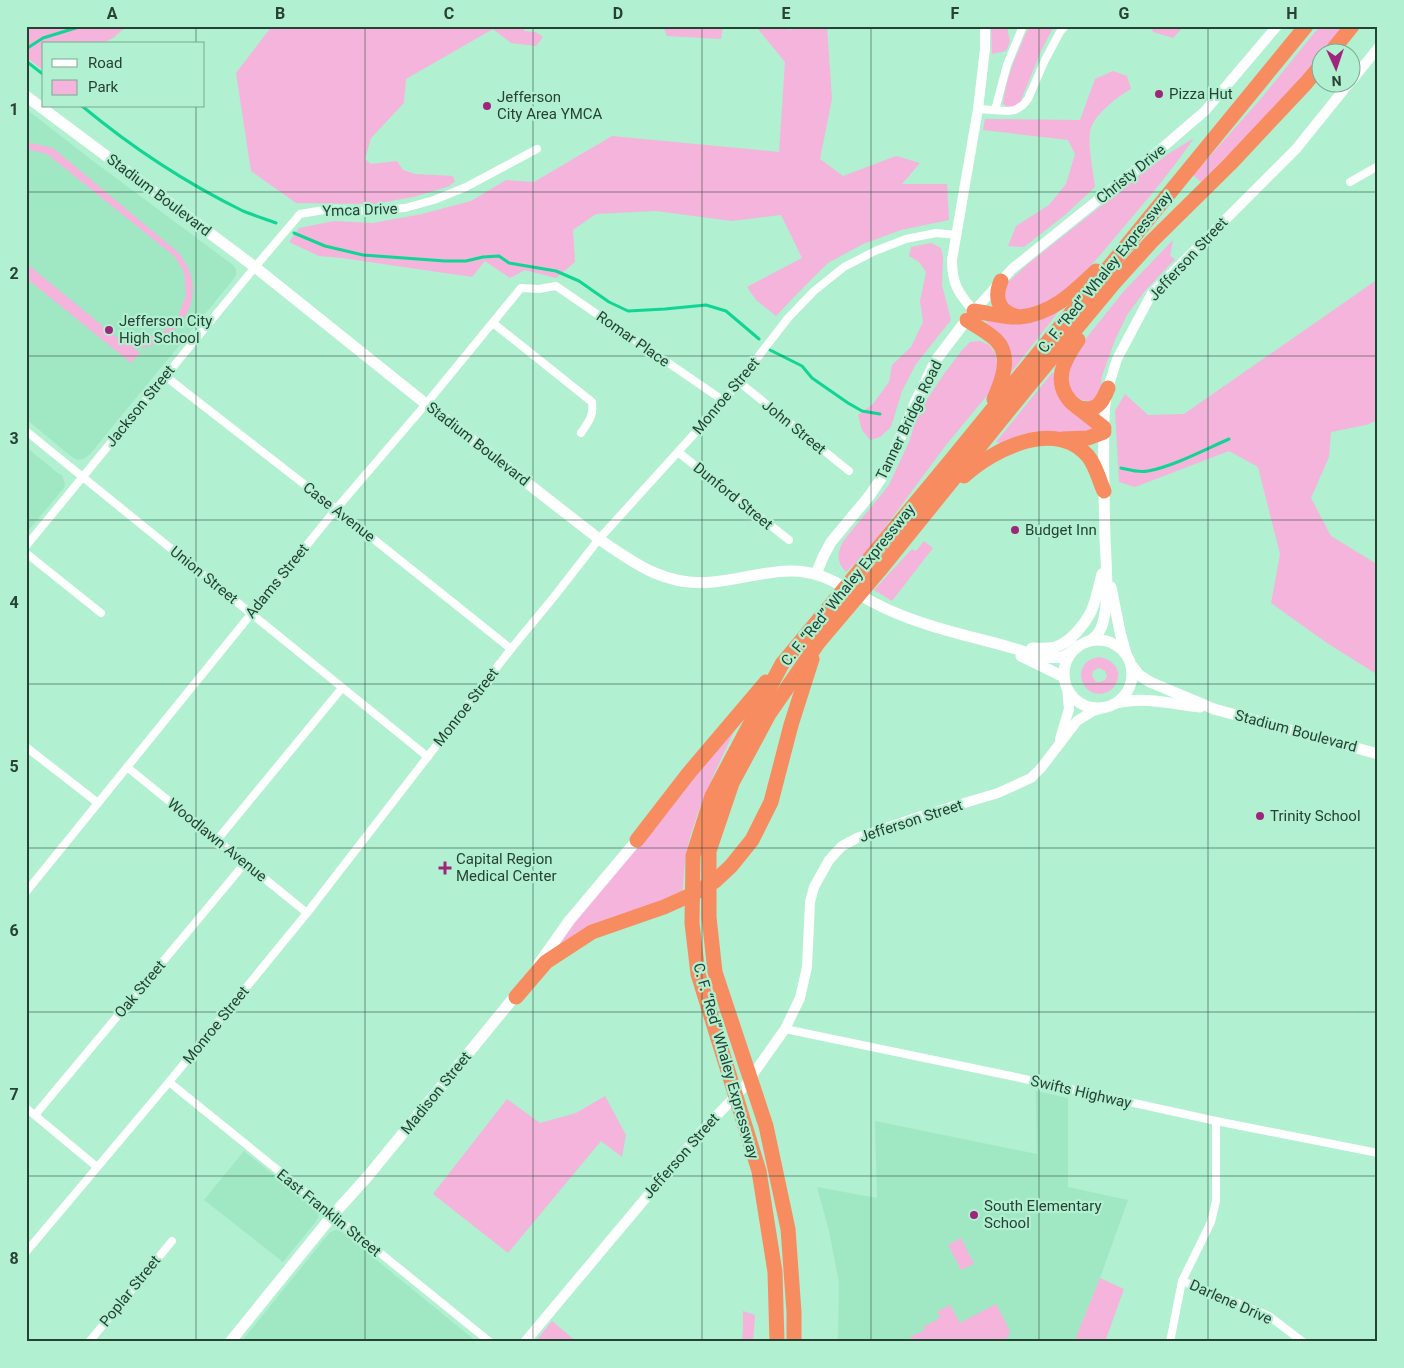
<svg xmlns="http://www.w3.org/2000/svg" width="1404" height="1368" font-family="Roboto,sans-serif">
<rect width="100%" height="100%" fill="#b1f0d0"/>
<g fill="#a0e8c4">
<path d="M26 109 93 161 233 265 236 269V275L232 281 90 454 85 458 78 460 72 457 26 419Z"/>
<path d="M26 447 59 474 62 475 65 484 64 488 26 533Z"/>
<path d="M1036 1091 1068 1098V1187L1128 1200 1100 1278 1074 1342H837L838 1336 839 1283 829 1231 817 1187 877 1198 875 1121 1037 1154Z"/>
<path d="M244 1151 316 1209 319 1215 317 1220 283 1262 204 1200Z"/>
<path d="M336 1230 341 1231 477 1342H241L330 1232Z"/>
</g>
<g fill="#f5b4dc" fill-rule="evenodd">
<path d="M26 26H127L113 38 101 44H44V71L26 57Z"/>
<path d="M272 26H525L524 31 536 32 543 37 536 46 511 43 493 29 406 79 404 103 371 138 365 159 371 164 397 161 403 170 415 174 453 176 455 182 447 187 413 197 374 204 296 203 251 171 236 73Z"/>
<path d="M663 26H723L721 39 667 36Z"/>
<path d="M758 26H787L788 30 807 26H827L832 99 820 159 843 176 896 156 920 163 902 184H947L949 220 901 230 863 244 828 263 796 295 776 316 756 300 747 287 802 258 781 215 732 221 656 211 596 214 573 230 575 262 556 278 525 270 510 278 485 261 472 277 342 258 319 256 289 242 299 228 334 221 373 223 422 214 471 201 506 180 534 182 612 136 779 152 785 62 758 29Z"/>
<path d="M991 26H1007L1010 42 1006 51 992 54Z"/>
<path d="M1029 26H1054L1041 51 1020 103 1011 109 1003 104C1006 76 1018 52 1029 26Z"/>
<path d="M1151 26H1184L1173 38 1153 32Z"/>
<path d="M1320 26H1345L1323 52H1322L1321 54 1293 88 1202 183 1193 175 1259 101Z"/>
<path d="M1113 71 1127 76 1131 89C1118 96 1092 116 1090 132 1088 149 1093 170 1095 187L1065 215 1024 247 1008 246 1016 226 1049 205 1066 184 1075 154 1068 140 983 130 985 119 1080 120 1095 79Z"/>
<path d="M1194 138C1172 170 1147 200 1122 229 1100 255 1078 284 1048 301 1039 306 1029 309 1019 313L1004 304 1005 285 1028 264 1140 175 1168 154Z"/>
<path d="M26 142 53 148 179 253C186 263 192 273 193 286 195 316 165 351 134 348L140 353 131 363 26 278V263L116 337 140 340 163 332 178 316 186 295 184 272 174 256 47 154 26 149Z"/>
<path d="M1173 240 1170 256 1175 259 1144 292 1127 315 1115 340 1102 376 1100 391 1097 398 1090 401 1082 400 1075 396 1070 388 1068 378 1073 358 1088 336 1124 291Z"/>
<path d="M931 243 941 248 943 258 942 285 951 320 916 364 902 391 891 427 880 437 870 440 862 430 858 415 873 404 889 382 892 365 911 347 923 322 920 301 926 272 919 262 909 256 911 247Z"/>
<path d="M1378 279V420L1366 425 1331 432 1329 457 1311 498 1331 536 1375 563 1378 564V675L1327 643 1271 603 1280 554 1258 467 1229 451 1135 487 1119 482 1115 411 1125 394 1148 415 1184 414Z"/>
<path d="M1059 311 1009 375 986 321 985 317 1048 314Z"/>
<path d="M980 341 989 345 995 353 997 363V375L989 393 946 445 866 553 846 572C836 562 837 552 844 540L889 485 909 442 918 413 944 374 963 349 970 342Z"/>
<path d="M1052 373H1054L1094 428 1092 431 1001 443 996 442Z"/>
<path d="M924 541 933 548 892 601 874 590 912 549 916 551Z"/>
<path d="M1099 657C1111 659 1122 668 1117 681 1115 686 1112 690 1107 692 1083 703 1067 662 1099 657ZM1099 668 1105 671 1107 676 1105 680 1100 682H1096L1092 676 1093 671Z"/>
<path d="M738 723C719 764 698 804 687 849 684 863 684 880 682 895L564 944 555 946Z"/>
<path d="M605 1096 626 1135 622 1157 601 1141 508 1253 433 1194 507 1099 540 1123 576 1113Z"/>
<path d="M961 1238 974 1264 961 1270 948 1245Z"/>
<path d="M1100 1278 1124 1289 1105 1342H1074Z"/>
<path d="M996 1304 1010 1331 1008 1337 1000 1342H913L910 1337 925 1330 923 1327 940 1318 937 1312 950 1305 960 1323Z"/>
<path d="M743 1311 755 1315 753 1342H742L743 1330Z"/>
<path d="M552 1321 577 1342H535Z"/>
</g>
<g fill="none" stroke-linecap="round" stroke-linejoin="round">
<g stroke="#11d594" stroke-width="3">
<path d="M26 49 43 38 82 26"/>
<path d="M26 61 44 75"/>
<path d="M82 106C130 146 186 183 243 211 253 215 265 219 276 223"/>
<path d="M294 233 325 246 363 255 445 261H466L483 257 499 256 509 263 556 271 579 281 609 302 628 311 665 309 706 305 726 311 759 339"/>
<path d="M770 350 802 366 812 378 848 403 862 411 880 414"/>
<path d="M1121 468C1130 470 1139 473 1148 471 1172 467 1206 449 1229 439"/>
</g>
<g stroke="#fff" stroke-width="8">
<path d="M978 109 1007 111 1015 110 1023 105 1028 99 1045 60 1060 32 1065 26"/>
<path d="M995 110 1007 65 1023 26"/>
<path d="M1350 182 1378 166"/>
<path d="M493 323 592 402C594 417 588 422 581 433"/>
<path d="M165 376 336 509 511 649"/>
<path d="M739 382 849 471"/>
<path d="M26 431 428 757"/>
<path d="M678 452 789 540"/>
<path d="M26 546 255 267 300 214 330 209 364 211 405 208 434 200 466 187 537 149"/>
<path d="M26 553 101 613"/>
<path d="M26 747 98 803"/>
<path d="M127 767 307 913"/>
<path d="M217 840 342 688"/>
<path d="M26 892 336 509 426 404 521 288 539 289 556 286 724 401"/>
<path d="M785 1029 1011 1076 1216 1121 1378 1153"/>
<path d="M169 1082 490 1342"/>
<path d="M26 1108 97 1167"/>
<path d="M35 1115 245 863"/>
<path d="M26 1252 169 1082 307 913 511 649 553 598 599 539 724 401 788 318 814 291 844 267 875 251 906 239 936 233 957 235"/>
<path d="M1182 1281 1269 1316 1303 1342"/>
<path d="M89 1342 172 1241"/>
<path d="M1170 1342 1182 1281 1211 1222 1216 1201V1121"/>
</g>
<g stroke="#fff" stroke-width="10">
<path d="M985 26V49L978 109 952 260C952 284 958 293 974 311L1012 269 1149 159 1205 111 1277 26"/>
<path d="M1352 80 1378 48"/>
<path d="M1104 428 1105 408 1108 388 1117 359 1152 293 1296 149 1350 82"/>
<path d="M1060 739 1069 709 1067 688"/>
<path d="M525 1342 701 1132 744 1087 785 1029 800 998 807 967 810 902 814 887 829 860 842 846 857 838 921 816 998 793 1031 778 1041 768 1077 721 1093 711 1104 708"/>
</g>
<g stroke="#fff" stroke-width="11">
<path d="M26 96 255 267 426 404 599 539C635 564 666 587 713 582 749 579 785 563 821 576 845 585 866 600 889 610 926 627 970 636 1009 647 1025 651 1044 660 1061 657 1067 656 1072 651 1077 647"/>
<path d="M816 574 823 557 831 542 870 495 882 477 892 457 915 403 936 360 971 314"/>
<path d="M1111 587 1120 632 1126 654"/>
<circle cx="1098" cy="674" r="34"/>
<path d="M1087 642C1097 637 1102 630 1104 618 1109 595 1106 563 1105 538 1104 501 1103 464 1104 428"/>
<path d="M1032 648C1040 648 1047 649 1055 647 1070 643 1084 625 1091 612 1096 600 1099 586 1102 574"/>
<path d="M1021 656 1064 677"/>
<path d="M1132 666 1139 675 1150 682 1214 709 1378 754"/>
<path d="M1117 703C1144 696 1173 704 1200 707"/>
<path d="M538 965 569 921 637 840"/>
<path d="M230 1342 332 1216 368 1176 520 990"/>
</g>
<g stroke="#f88c61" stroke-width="15">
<path d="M1331 52 1352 26"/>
<path d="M1001 281C994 297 998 311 1015 316"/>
<path d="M974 311C989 313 1005 318 1020 317 1052 314 1074 292 1096 271"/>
<path d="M967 320C976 326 988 332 996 340 1012 356 1002 381 994 399"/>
<path d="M1078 340C1064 360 1052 381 1071 402L1104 428"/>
<path d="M1077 407C1095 413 1102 404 1108 388"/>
<path d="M1062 439 1088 438 1104 432"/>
<path d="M964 476C994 449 1055 418 1088 456 1096 466 1099 480 1104 491"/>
<path d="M637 840 688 774 766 682"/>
<path d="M516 997 546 962 592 932 664 907 693 894 715 881 731 866 752 840 771 802 791 725 812 659"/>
<path d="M777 1342 775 1272 759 1171 698 974 692 923 693 856 712 796 782 664 947 465 1306 26"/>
<path d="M794 1342V1312L788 1229 766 1126 715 972 709 917V851L732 783 769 714 818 643 879 571 1026 389 1114 283 1151 242 1230 164 1306 83 1322 64"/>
</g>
</g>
<path fill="none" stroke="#274134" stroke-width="1" stroke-opacity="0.55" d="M196 26V44M365 26V1342M533 26V1342M702 26V1342M871 26V1342M1039 26V1342M1208 26V1342M196 106V1342M26 192H1378M26 356H1378M26 520H1378M26 684H1378M26 848H1378M26 1012H1378M26 1176H1378"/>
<g fill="#9f257c" stroke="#b1f0d0" stroke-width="2">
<circle cx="1159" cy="94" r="5"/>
<circle cx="487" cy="106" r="5"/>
<circle cx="109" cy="330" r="5"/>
<circle cx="1015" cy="530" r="5"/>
<circle cx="1260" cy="816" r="5"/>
<path d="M442.5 860.5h5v5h5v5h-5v5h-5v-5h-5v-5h5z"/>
<circle cx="974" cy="1215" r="5"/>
</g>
<g text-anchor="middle" stroke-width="4.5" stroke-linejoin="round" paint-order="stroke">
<g font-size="15" fill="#274134" stroke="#b1f0d0" text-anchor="start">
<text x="1169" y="99">Pizza Hut</text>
<text x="497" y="102">Jefferson<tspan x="497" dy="17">City Area YMCA</tspan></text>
<text x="119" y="326">Jefferson City<tspan x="119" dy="17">High School</tspan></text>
<text x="1025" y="535">Budget Inn</text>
<text x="1270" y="821">Trinity School</text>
<text x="456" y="864">Capital Region<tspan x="456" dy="17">Medical Center</tspan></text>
<text x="984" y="1211">South Elementary<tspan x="984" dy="17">School</tspan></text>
</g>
<g font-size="15" fill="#274134" stroke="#b1f0d0">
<text transform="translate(1131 174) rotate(-39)" y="5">Christy Drive</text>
<text transform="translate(159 195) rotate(37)" y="5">Stadium Boulevard</text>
<text transform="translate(360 210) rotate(-2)" y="5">Ymca Drive</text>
<text transform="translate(1188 259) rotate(-47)" y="5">Jefferson Street</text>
<text transform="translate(1105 272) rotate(-51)" y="5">C. F. “Red” Whaley Expressway</text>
<text transform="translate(633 339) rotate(35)" y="5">Romar Place</text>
<text transform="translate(726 396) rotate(-50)" y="5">Monroe Street</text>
<text transform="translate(140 406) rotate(-51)" y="5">Jackson Street</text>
<text transform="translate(909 420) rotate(-64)" y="5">Tanner Bridge Road</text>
<text transform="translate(794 427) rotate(39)" y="5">John Street</text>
<text transform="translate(478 444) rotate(38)" y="5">Stadium Boulevard</text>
<text transform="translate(733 496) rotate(39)" y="5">Dunford Street</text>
<text transform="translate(339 512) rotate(38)" y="5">Case Avenue</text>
<text transform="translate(204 575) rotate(39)" y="5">Union Street</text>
<text transform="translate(277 581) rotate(-51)" y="5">Adams Street</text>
<text transform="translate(848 585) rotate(-51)" y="5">C. F. “Red” Whaley Expressway</text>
<text transform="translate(466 707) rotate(-52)" y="5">Monroe Street</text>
<text transform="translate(1296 731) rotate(15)" y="5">Stadium Boulevard</text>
<text transform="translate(911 821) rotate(-18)" y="5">Jefferson Street</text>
<text transform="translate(217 840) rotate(39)" y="5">Woodlawn Avenue</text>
<text transform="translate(140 989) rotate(-50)" y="5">Oak Street</text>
<text transform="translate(216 1025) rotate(-51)" y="5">Monroe Street</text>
<text transform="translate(726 1061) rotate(74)" y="5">C. F. “Red” Whaley Expressway</text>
<text transform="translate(1081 1092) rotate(13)" y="5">Swifts Highway</text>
<text transform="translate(436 1093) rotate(-51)" y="5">Madison Street</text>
<text transform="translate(681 1156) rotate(-49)" y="5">Jefferson Street</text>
<text transform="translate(329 1213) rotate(39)" y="5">East Franklin Street</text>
<text transform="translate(130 1291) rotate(-51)" y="5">Poplar Street</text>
<text transform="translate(1231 1302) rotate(24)" y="5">Darlene Drive</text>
</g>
</g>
<rect width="1404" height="1368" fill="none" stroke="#b1f0d0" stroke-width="55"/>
<rect x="42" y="42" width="162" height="65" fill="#b1f0d0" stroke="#7aaa92"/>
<rect x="52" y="59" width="25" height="8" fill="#ffffff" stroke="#7aaa92"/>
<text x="88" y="68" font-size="15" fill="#274134">Road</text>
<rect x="52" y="80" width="25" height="15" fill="#f5b4dc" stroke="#7aaa92"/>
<text x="88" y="92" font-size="15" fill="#274134">Park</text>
<g transform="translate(1336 68) rotate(177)"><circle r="24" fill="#b1f0d0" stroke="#7aaa92"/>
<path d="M0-4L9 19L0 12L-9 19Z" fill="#9f257c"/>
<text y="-8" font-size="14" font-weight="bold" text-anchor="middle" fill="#274134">N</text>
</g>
<rect x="28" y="28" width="1348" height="1312" fill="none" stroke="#274134" stroke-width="2"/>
<g font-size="16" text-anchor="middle" font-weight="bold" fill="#274134">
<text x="112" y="19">A</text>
<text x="280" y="19">B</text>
<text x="449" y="19">C</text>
<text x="618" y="19">D</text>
<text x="786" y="19">E</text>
<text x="955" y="19">F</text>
<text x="1124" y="19">G</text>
<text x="1292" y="19">H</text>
<text x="14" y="115">1</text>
<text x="14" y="279">2</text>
<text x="14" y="444">3</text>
<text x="14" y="608">4</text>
<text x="14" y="772">5</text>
<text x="14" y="936">6</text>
<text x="14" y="1100">7</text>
<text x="14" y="1264">8</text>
</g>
</svg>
